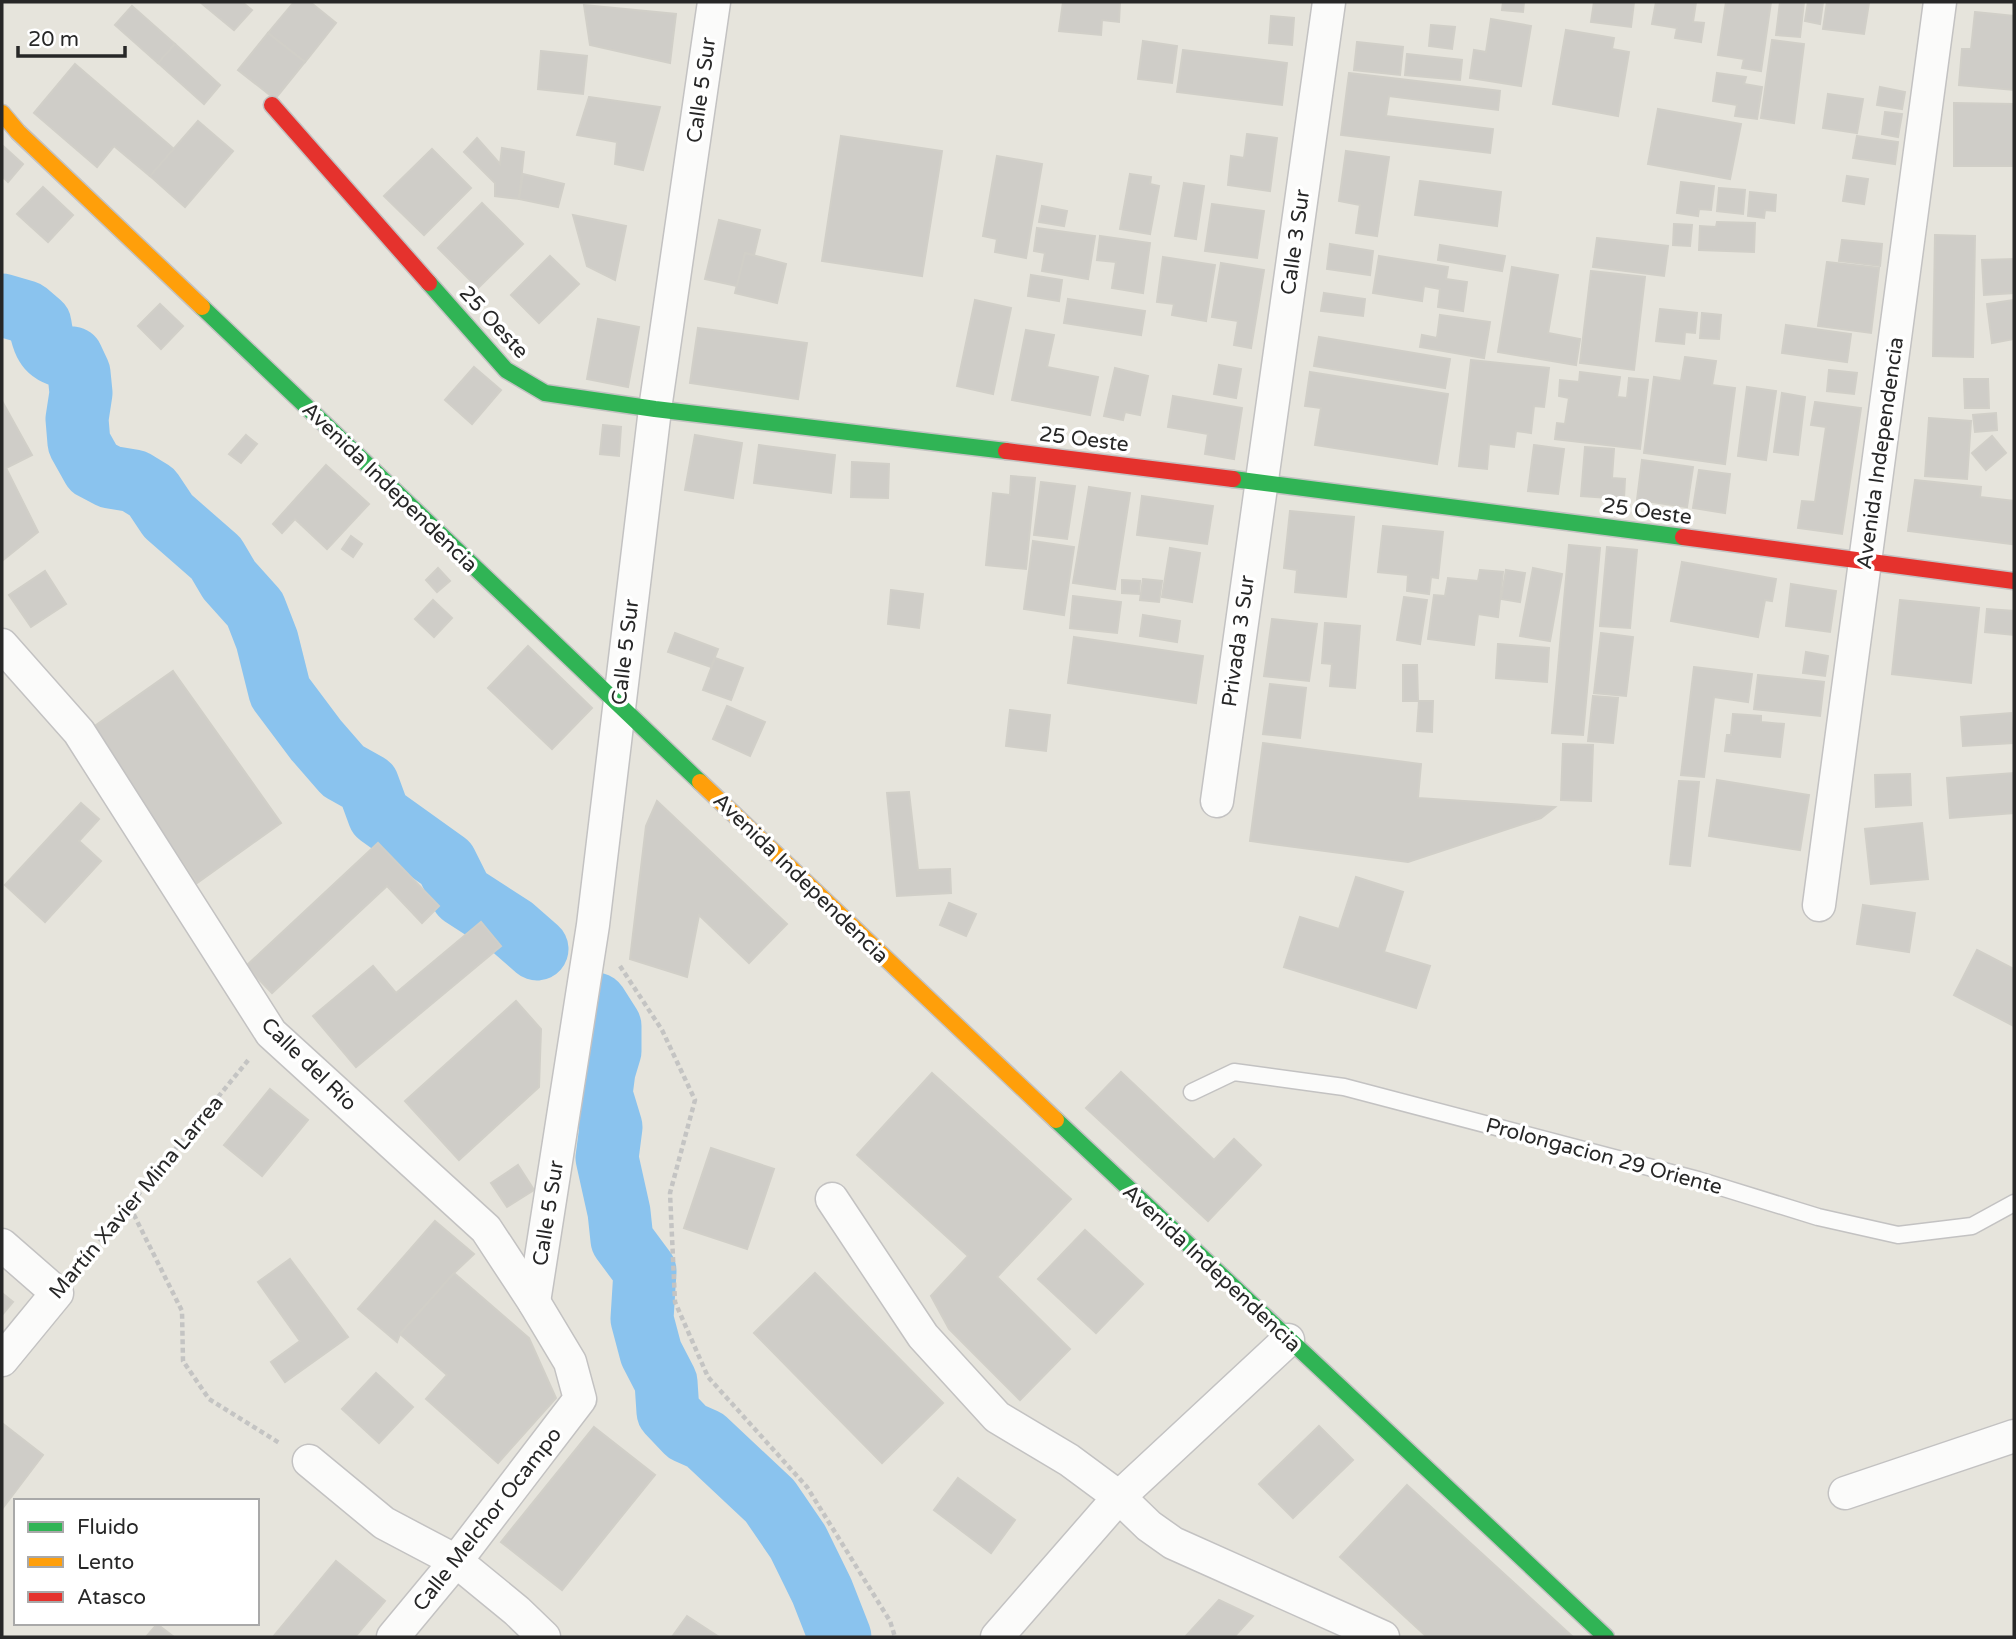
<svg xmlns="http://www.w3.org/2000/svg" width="2016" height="1639" font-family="'Varela Round',sans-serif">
<rect width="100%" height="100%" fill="#e6e4dc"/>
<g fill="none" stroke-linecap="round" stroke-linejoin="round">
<g stroke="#8ac3ee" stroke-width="63">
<path d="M2 305 26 312 40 324C43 346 49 355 72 358L79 373 81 393 77 419 79 443 93 468 110 477 134 481 152 492 168 516 216 558 229 580 255 609 267 640 280 692 316 740 343 771 368 785 379 815 446 863 462 895 513 928 537 949"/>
<path d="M596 1004 610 1026V1051L604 1071 601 1094 611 1127 607 1158 619 1212 622 1240 645 1271 642 1319 651 1353 666 1382 668 1412 687 1432 705 1440 770 1501 798 1542 822 1591 840 1637"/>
</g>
</g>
<g fill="#cfcdc8" stroke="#d1cfc8" stroke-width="2">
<path d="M200 2H242L252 10 234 30Z"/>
<path d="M294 2H310L336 23 305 62 268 33Z"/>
<path d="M1063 2H1120L1119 22 1102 20 1101 35 1059 31Z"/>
<path d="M1503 2H1524L1523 12 1502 10Z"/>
<path d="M1594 2H1634L1631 27 1591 22Z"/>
<path d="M1656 2H1696L1693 22 1704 23 1701 42 1675 38 1677 28 1652 24Z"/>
<path d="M1726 2H1771L1761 71 1742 68 1744 59 1718 55Z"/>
<path d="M1780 2H1804L1800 37 1776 35Z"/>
<path d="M1808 2H1823L1820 24 1805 21Z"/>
<path d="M1827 2 1869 3 1864 34 1823 29Z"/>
<path d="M584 5 676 14 670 63 590 45Z"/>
<path d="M132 6 175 44 158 63 115 25Z"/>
<path d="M1975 12 2014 16V90L1959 85 1962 49H1971Z"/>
<path d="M1271 16 1294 18 1292 45 1269 43Z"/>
<path d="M1491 19 1531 26 1521 86 1470 78 1474 50 1486 52Z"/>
<path d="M1431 25 1455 27 1452 49 1429 46Z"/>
<path d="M1566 30 1614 38 1612 49 1629 52 1618 116 1553 104Z"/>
<path d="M268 33 305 62 275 99 238 70Z"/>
<path d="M1772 40 1804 44 1794 123 1761 118Z"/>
<path d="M1143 41 1177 46 1172 83 1138 79Z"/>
<path d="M1357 42 1403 47 1400 75 1354 70Z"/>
<path d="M175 44 220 85 204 104 158 63Z"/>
<path d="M1183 50 1287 63 1282 105 1177 92Z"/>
<path d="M541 51 587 56 583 94 538 89Z"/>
<path d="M1407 54 1462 60 1460 80 1405 75Z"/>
<path d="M75 64 174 149 150 176 114 146 97 167 34 113Z"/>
<path d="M1349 73 1500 91 1498 110 1389 96 1386 116 1493 129 1490 153 1341 135Z"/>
<path d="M1717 73 1746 77 1744 84 1762 87 1757 119 1735 116 1737 105 1713 101Z"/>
<path d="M1880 87 1905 92 1902 109 1877 105Z"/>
<path d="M1828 94 1863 99 1857 133 1823 128Z"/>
<path d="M589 97 660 107 643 170 615 164 617 142 577 135Z"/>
<path d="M1954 103 2014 104V166H1954Z"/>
<path d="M1658 109 1741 124 1730 179 1648 164Z"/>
<path d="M1885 112 1902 114 1898 137 1882 134Z"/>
<path d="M198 121 233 151 185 207 150 176Z"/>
<path d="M1247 134 1277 138 1270 191 1228 185 1231 156 1244 158Z"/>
<path d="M841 136 942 151 922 276 822 261Z"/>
<path d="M1857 136 1898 142 1895 164 1853 158Z"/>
<path d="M477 138 500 164 502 148 524 152 519 199 495 196V183L464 152Z"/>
<path d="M2 145 23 164 8 182 2 176Z"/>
<path d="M432 149 471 188 424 235 384 196Z"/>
<path d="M1346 151 1389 157 1377 236 1356 233 1360 205 1339 201Z"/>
<path d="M997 156 1042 164 1026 258 995 252 997 239 983 236Z"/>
<path d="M523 174 564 184 558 207 519 199Z"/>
<path d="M1130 174 1151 177 1150 184 1159 186 1150 234 1120 229Z"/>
<path d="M1847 176 1868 179 1864 204 1843 201Z"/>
<path d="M1420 181 1501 192 1497 226 1415 215Z"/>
<path d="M1681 182 1714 186 1711 210 1699 209 1698 216 1677 213Z"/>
<path d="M1184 183 1204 186 1196 239 1175 236Z"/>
<path d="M43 187 73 215 48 242 17 214Z"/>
<path d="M1719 188 1745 190 1743 214 1717 211Z"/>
<path d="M1750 192 1776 195 1775 211 1765 210 1764 218 1748 216Z"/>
<path d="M482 203 523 244 478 288 438 248Z"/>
<path d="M1212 204 1264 211 1257 258 1205 251Z"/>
<path d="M1042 206 1067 211 1064 226 1039 222Z"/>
<path d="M573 215 626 226 615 280 587 266Z"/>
<path d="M719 220 760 230 754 255 745 253 737 286 705 279Z"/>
<path d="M1717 222 1755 223 1754 252 1699 250 1700 226 1716 227Z"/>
<path d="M1674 224 1692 225 1690 246 1673 245Z"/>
<path d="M1037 228 1095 236 1088 279 1042 271 1045 253 1034 251Z"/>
<path d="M1935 235 1975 236 1973 357 1933 356Z"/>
<path d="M1100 236 1150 243 1143 293 1112 288 1116 262 1097 260Z"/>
<path d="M1597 238 1668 246 1664 276 1593 267Z"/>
<path d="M1842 240 1882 244 1880 266 1839 261Z"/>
<path d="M1330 244 1373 251 1370 275 1327 269Z"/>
<path d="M1440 245 1505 256 1502 271 1438 260Z"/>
<path d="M745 253 786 264 777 303 735 293Z"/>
<path d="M550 256 579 284 539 323 511 295Z"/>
<path d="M1379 256 1448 267 1446 279 1467 282 1463 311 1438 307 1440 289 1424 286 1422 301 1373 293Z"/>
<path d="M1163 257 1215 265 1206 321 1172 315 1174 304 1157 302Z"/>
<path d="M2014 259V293L1984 295 1982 260Z"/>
<path d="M1827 262 1879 268 1871 333 1818 326Z"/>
<path d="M1221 263 1264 270 1251 348 1234 345 1238 321 1212 317Z"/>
<path d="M1512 267 1558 275 1548 333 1580 339 1576 365 1498 352Z"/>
<path d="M1591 271 1645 277 1634 370 1580 363Z"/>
<path d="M1031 275 1062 280 1059 301 1028 296Z"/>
<path d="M1324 293 1365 299 1363 316 1321 311Z"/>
<path d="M1068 299 1145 311 1141 335 1064 323Z"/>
<path d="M975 300 1011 308 993 394 957 386Z"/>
<path d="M2014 300V339L1992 343 1987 304Z"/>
<path d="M160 304 183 326 161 349 138 326Z"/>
<path d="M1660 309 1697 313 1695 333 1685 332 1684 344 1656 341Z"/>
<path d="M1702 313 1721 315 1719 339 1700 338Z"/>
<path d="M1440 315 1490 322 1484 358 1420 347 1422 335 1437 338Z"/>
<path d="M598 319 639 327 628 387 587 379Z"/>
<path d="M1786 325 1851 334 1847 362 1782 353Z"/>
<path d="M698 328 807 343 798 399 690 383Z"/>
<path d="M1026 330 1054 335 1047 367 1098 377 1090 415 1012 400Z"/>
<path d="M1319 337 1450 359 1445 388 1314 366Z"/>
<path d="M1685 357 1716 361 1712 385 1735 388 1725 464 1644 453 1654 377 1681 381Z"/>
<path d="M1471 360 1549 368 1544 407 1534 406 1531 433 1516 431 1514 447 1489 444 1487 469 1459 466Z"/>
<path d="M1219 365 1241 369 1236 398 1214 394Z"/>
<path d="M474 367 501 390 472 424 445 400Z"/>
<path d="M1115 368 1148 376 1140 415 1125 412 1123 420 1104 416Z"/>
<path d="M1829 370 1857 373 1854 394 1827 391Z"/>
<path d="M1310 372 1448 394 1437 464 1315 445 1321 408 1305 406Z"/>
<path d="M1580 372 1620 377 1617 397 1627 398 1629 378 1648 380 1640 449 1555 439 1557 423 1565 424 1569 398 1559 396 1560 380 1579 382Z"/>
<path d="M1964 379H1988L1989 408H1965Z"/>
<path d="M1747 387 1776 391 1766 460 1738 456Z"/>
<path d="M1782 393 1805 397 1798 455 1774 452Z"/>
<path d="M1173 396 1242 408 1234 459 1205 454 1208 434 1168 427Z"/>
<path d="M2 401 32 455 6 468 38 532 2 561Z"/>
<path d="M1815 402 1861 408 1842 534 1798 528 1802 501 1815 502 1826 427 1811 425Z"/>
<path d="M1996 413 1997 430 1975 432 1973 415Z"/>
<path d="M1929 418 1971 421 1967 479 1925 476Z"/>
<path d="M603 425 621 427 619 456 600 454Z"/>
<path d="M246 435 257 444 241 463 229 454Z"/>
<path d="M695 435 742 443 733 498 685 490Z"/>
<path d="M1992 436 2006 453 1986 470 1972 453Z"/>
<path d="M759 445 835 455 831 493 754 483Z"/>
<path d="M1534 445 1564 449 1558 494 1528 491Z"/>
<path d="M1585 447 1614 449 1612 478 1625 479 1624 499 1581 496Z"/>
<path d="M1642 460 1693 467 1687 507 1637 500Z"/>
<path d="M852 462 889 464 888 498 851 497Z"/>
<path d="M326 465 369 504 327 549 295 519 282 533 273 524Z"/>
<path d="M1699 470 1730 474 1725 513 1693 508Z"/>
<path d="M1011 476 1035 478 1026 569 986 565 993 493 1010 495Z"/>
<path d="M1915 480 1981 487 1980 497 2014 501 2012 544 1908 531Z"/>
<path d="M1041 482 1075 486 1067 539 1034 535Z"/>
<path d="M1089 487 1130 493 1115 589 1073 583Z"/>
<path d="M1142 496 1213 506 1207 544 1137 535Z"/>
<path d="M1290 511 1354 517 1346 597 1295 592 1297 570 1284 568Z"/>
<path d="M1383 526 1443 532 1438 578 1431 577 1429 594 1407 591 1408 575 1378 572Z"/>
<path d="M351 536 362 544 353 557 342 549Z"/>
<path d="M1033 541 1074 547 1064 615 1024 609Z"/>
<path d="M1569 545 1600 548 1583 735 1552 733Z"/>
<path d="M1607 547 1637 550 1630 628 1600 626Z"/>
<path d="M1170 548 1200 553 1192 602 1162 597Z"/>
<path d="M1682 562 1776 579 1772 601 1765 600 1758 637 1671 621Z"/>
<path d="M438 568 450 581 437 592 426 580Z"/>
<path d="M1533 568 1562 574 1550 641 1520 636Z"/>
<path d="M1480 570 1503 572 1498 617 1478 614 1474 645 1428 639 1434 595 1445 596 1448 578 1478 581Z"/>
<path d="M1506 570 1525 573 1520 602 1501 599Z"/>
<path d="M45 571 66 604 31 627 9 595Z"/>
<path d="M1143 579 1162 581 1159 602 1140 600Z"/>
<path d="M1122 580 1140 581 1139 594 1122 593Z"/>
<path d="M1791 584 1836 591 1830 632 1786 626Z"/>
<path d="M891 590 923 594 919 628 888 624Z"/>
<path d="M1073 596 1121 602 1117 633 1070 628Z"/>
<path d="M1404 597 1427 600 1420 644 1397 640Z"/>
<path d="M433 600 452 618 434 637 415 619Z"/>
<path d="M1900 600 1979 608 1971 683 1892 674Z"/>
<path d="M1987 609 2014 611V635L1985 632Z"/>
<path d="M1143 615 1180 621 1177 642 1140 636Z"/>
<path d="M1272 619 1317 624 1309 681 1264 676Z"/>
<path d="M1325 623 1360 626 1355 688 1330 686 1332 664 1322 663Z"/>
<path d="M675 633 718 649 711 667 668 652Z"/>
<path d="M1601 633 1633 637 1626 696 1594 693Z"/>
<path d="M1074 637 1203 656 1196 703 1068 683Z"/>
<path d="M1498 644 1549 648 1547 682 1496 678Z"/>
<path d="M528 646 592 708 552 749 488 688Z"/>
<path d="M1806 652 1828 656 1825 676 1803 673Z"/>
<path d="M715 658 743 668 731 700 703 690Z"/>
<path d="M1403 665H1417L1418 701H1403Z"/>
<path d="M1694 667 1752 674 1748 702 1714 697 1704 777 1681 775Z"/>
<path d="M173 671 281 823 197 883 89 730Z"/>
<path d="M1758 675 1824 682 1820 716 1754 709Z"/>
<path d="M1270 684 1306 688 1300 738 1263 734Z"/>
<path d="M1593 696 1618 698 1613 743 1588 741Z"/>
<path d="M1419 701H1433L1432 732 1417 731Z"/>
<path d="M727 706 765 722 750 756 713 739Z"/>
<path d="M1010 710 1050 715 1046 751 1006 746Z"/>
<path d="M2011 713 2013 743 1963 746 1961 717Z"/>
<path d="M1733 714 1761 716V722L1784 724 1780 757 1725 751 1727 735H1731Z"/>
<path d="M1263 743 1421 764 1418 798 1555 807 1541 818 1408 862 1250 841Z"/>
<path d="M1563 744 1593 745 1591 801 1561 800Z"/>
<path d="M2014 773V813L1950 818 1947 778Z"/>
<path d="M1910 774 1911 805 1876 807 1875 775Z"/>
<path d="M1717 780 1809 795 1800 850 1709 836Z"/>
<path d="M1679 781 1699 782 1690 866 1670 864Z"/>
<path d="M909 792 918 870 950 869 951 893 897 896 887 793Z"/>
<path d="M657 801 787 924 749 963 699 915 687 977 630 959 646 826Z"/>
<path d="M81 803 99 819 79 841 101 861 45 922 5 885Z"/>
<path d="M1922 823 1928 879 1871 884 1865 829Z"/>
<path d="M378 843 439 906 422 923 387 886 272 993 246 966Z"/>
<path d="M1356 877 1403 892 1384 952 1430 966 1416 1008 1284 967 1300 917 1339 929Z"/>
<path d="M949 903 976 914 966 936 940 925Z"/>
<path d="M1863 905 1915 913 1909 952 1857 944Z"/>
<path d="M481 922 501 946 356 1067 313 1016 373 966 396 993Z"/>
<path d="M1977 950 2014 969V1026L1954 995Z"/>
<path d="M516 1001 541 1029 539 1087 459 1160 405 1101Z"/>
<path d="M1121 1072 1214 1160 1234 1139 1261 1165 1208 1221 1086 1108Z"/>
<path d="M932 1073 1071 1199 997 1277 1070 1349 1020 1400 949 1329 931 1296 968 1256 857 1155Z"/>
<path d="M270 1089 308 1120 262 1176 224 1145Z"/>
<path d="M711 1148 774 1169 747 1249 684 1228Z"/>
<path d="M518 1165 534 1190 507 1207 491 1183Z"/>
<path d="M435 1221 474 1254 454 1273 400 1334 397 1342 358 1309Z"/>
<path d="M1085 1230 1143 1284 1096 1333 1038 1279Z"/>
<path d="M290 1259 348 1337 285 1382 271 1362 300 1341 258 1282Z"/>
<path d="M454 1273 529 1338 556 1398 498 1463 426 1399 447 1375 400 1334Z"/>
<path d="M815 1273 943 1403 882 1463 754 1333Z"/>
<path d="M2 1293 13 1302 2 1315Z"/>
<path d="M376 1373 413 1407 379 1443 342 1409Z"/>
<path d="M2 1423 43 1455 2 1509Z"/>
<path d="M1319 1426 1353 1460 1293 1518 1259 1484Z"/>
<path d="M594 1427 655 1475 562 1590 501 1542Z"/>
<path d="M958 1478 1015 1520 991 1553 934 1510Z"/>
<path d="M1407 1485 1573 1637H1427L1340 1557Z"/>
<path d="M336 1561 385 1601 355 1637H273Z"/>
<path d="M1219 1600 1253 1616 1234 1637H1185Z"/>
<path d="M687 1616 719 1637H672Z"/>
<path d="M157 1624 174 1637H146Z"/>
</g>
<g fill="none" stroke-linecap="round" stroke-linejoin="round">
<g stroke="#c3c2c2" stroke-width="19">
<path id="lane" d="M1192 1092 1234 1072 1344 1087 1698 1180 1818 1217 1898 1235 1972 1226 2014 1203"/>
</g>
<g stroke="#c3c2c2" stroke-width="35">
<g id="street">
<path d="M2 645 79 732 271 1033 486 1229 534 1302 570 1362 580 1399 456 1561 393 1637"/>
<path d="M1217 801 1329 2"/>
<path d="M1819 905 1940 2"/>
<path d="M832 1199 923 1336 997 1417 1069 1460 1119 1497 1149 1526 1173 1543 1383 1637"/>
<path d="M2 1245 57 1293 2 1360"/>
<path d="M534 1302 593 925 655 409 714 2"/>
<path d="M309 1461 384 1523 456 1561 517 1611 544 1637"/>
<path d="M1845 1493 2014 1436"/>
<path d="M997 1637 1119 1497 1288 1340"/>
</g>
</g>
<g stroke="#c3c2c2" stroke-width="19">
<g id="fast">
<path d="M429 283 506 370 545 393 655 409 1006 451"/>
<path d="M202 307 700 782"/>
<path d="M1233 479 1683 537"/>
<path d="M1056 1120 1606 1637"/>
</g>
</g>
<g stroke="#c3c2c2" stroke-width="19">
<g id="slow">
<path d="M2 113 18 132 202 307"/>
<path d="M700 782 1056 1120"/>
</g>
</g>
<g stroke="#c3c2c2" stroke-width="19">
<g id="jam">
<path d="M272 105 429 283"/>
<path d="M1006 451 1233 479"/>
<path d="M1683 537 2014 581"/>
</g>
</g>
<g stroke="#c4c4c3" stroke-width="4.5" stroke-dasharray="5 3.5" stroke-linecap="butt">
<path d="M620 966 662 1030 695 1100 670 1193 675 1302 708 1377 807 1487 890 1621 895 1637"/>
<path d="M130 1207 182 1311 183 1361 209 1399 281 1444"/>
<path d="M78 1268 250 1058"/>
</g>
<use href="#lane" stroke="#fbfbfa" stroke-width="16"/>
<use href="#street" stroke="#fbfbfa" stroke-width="32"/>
<use href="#fast" stroke="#30b455" stroke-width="16"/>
<use href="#slow" stroke="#ff9f0a" stroke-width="16"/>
<use href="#jam" stroke="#e5322d" stroke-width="16"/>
</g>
<g text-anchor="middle" stroke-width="7" stroke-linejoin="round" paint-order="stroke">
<g font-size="21" fill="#272727" stroke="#fff">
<text transform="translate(701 90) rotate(-82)" y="7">Calle 5 Sur</text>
<text transform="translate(1295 242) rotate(-82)" y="7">Calle 3 Sur</text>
<text transform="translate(494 322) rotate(47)" y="7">25 Oeste</text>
<text transform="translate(1084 439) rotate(7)" y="7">25 Oeste</text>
<text transform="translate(1880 453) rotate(-82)" y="7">Avenida Independencia</text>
<text transform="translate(390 487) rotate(44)" y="7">Avenida Independencia</text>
<text transform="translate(1647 511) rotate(8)" y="7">25 Oeste</text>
<text transform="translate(1238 641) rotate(-82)" y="7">Privada 3 Sur</text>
<text transform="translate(625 652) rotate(-83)" y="7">Calle 5 Sur</text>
<text transform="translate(801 878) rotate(44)" y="7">Avenida Independencia</text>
<text transform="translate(309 1064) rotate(44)" y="7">Calle del Río</text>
<text transform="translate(1604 1156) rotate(15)" y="7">Prolongacion 29 Oriente</text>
<text transform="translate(136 1197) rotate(-50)" y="7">Martín Xavier Mina Larrea</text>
<text transform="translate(548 1213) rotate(-81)" y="7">Calle 5 Sur</text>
<text transform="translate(1212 1268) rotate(43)" y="7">Avenida Independencia</text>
<text transform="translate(487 1519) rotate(-52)" y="7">Calle Melchor Ocampo</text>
</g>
</g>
<rect width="2016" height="1639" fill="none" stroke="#272727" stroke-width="7"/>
<rect x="14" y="1499" width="245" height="126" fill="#ffffff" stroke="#a9a9a9" stroke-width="2"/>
<rect x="28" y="1522" width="35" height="10" fill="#30b455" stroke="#a9a9a9" stroke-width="2"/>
<text x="77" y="1534" font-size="21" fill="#272727">Fluido</text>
<rect x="28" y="1557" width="35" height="10" fill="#ff9f0a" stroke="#a9a9a9" stroke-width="2"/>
<text x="77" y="1569" font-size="21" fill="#272727">Lento</text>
<rect x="28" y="1592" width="35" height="10" fill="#e5322d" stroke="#a9a9a9" stroke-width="2"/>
<text x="77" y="1604" font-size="21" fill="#272727">Atasco</text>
<path d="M18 46v10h107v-10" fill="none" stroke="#272727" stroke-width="3.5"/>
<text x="28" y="46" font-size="21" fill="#272727" stroke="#ffffff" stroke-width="5" paint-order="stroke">20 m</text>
</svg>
